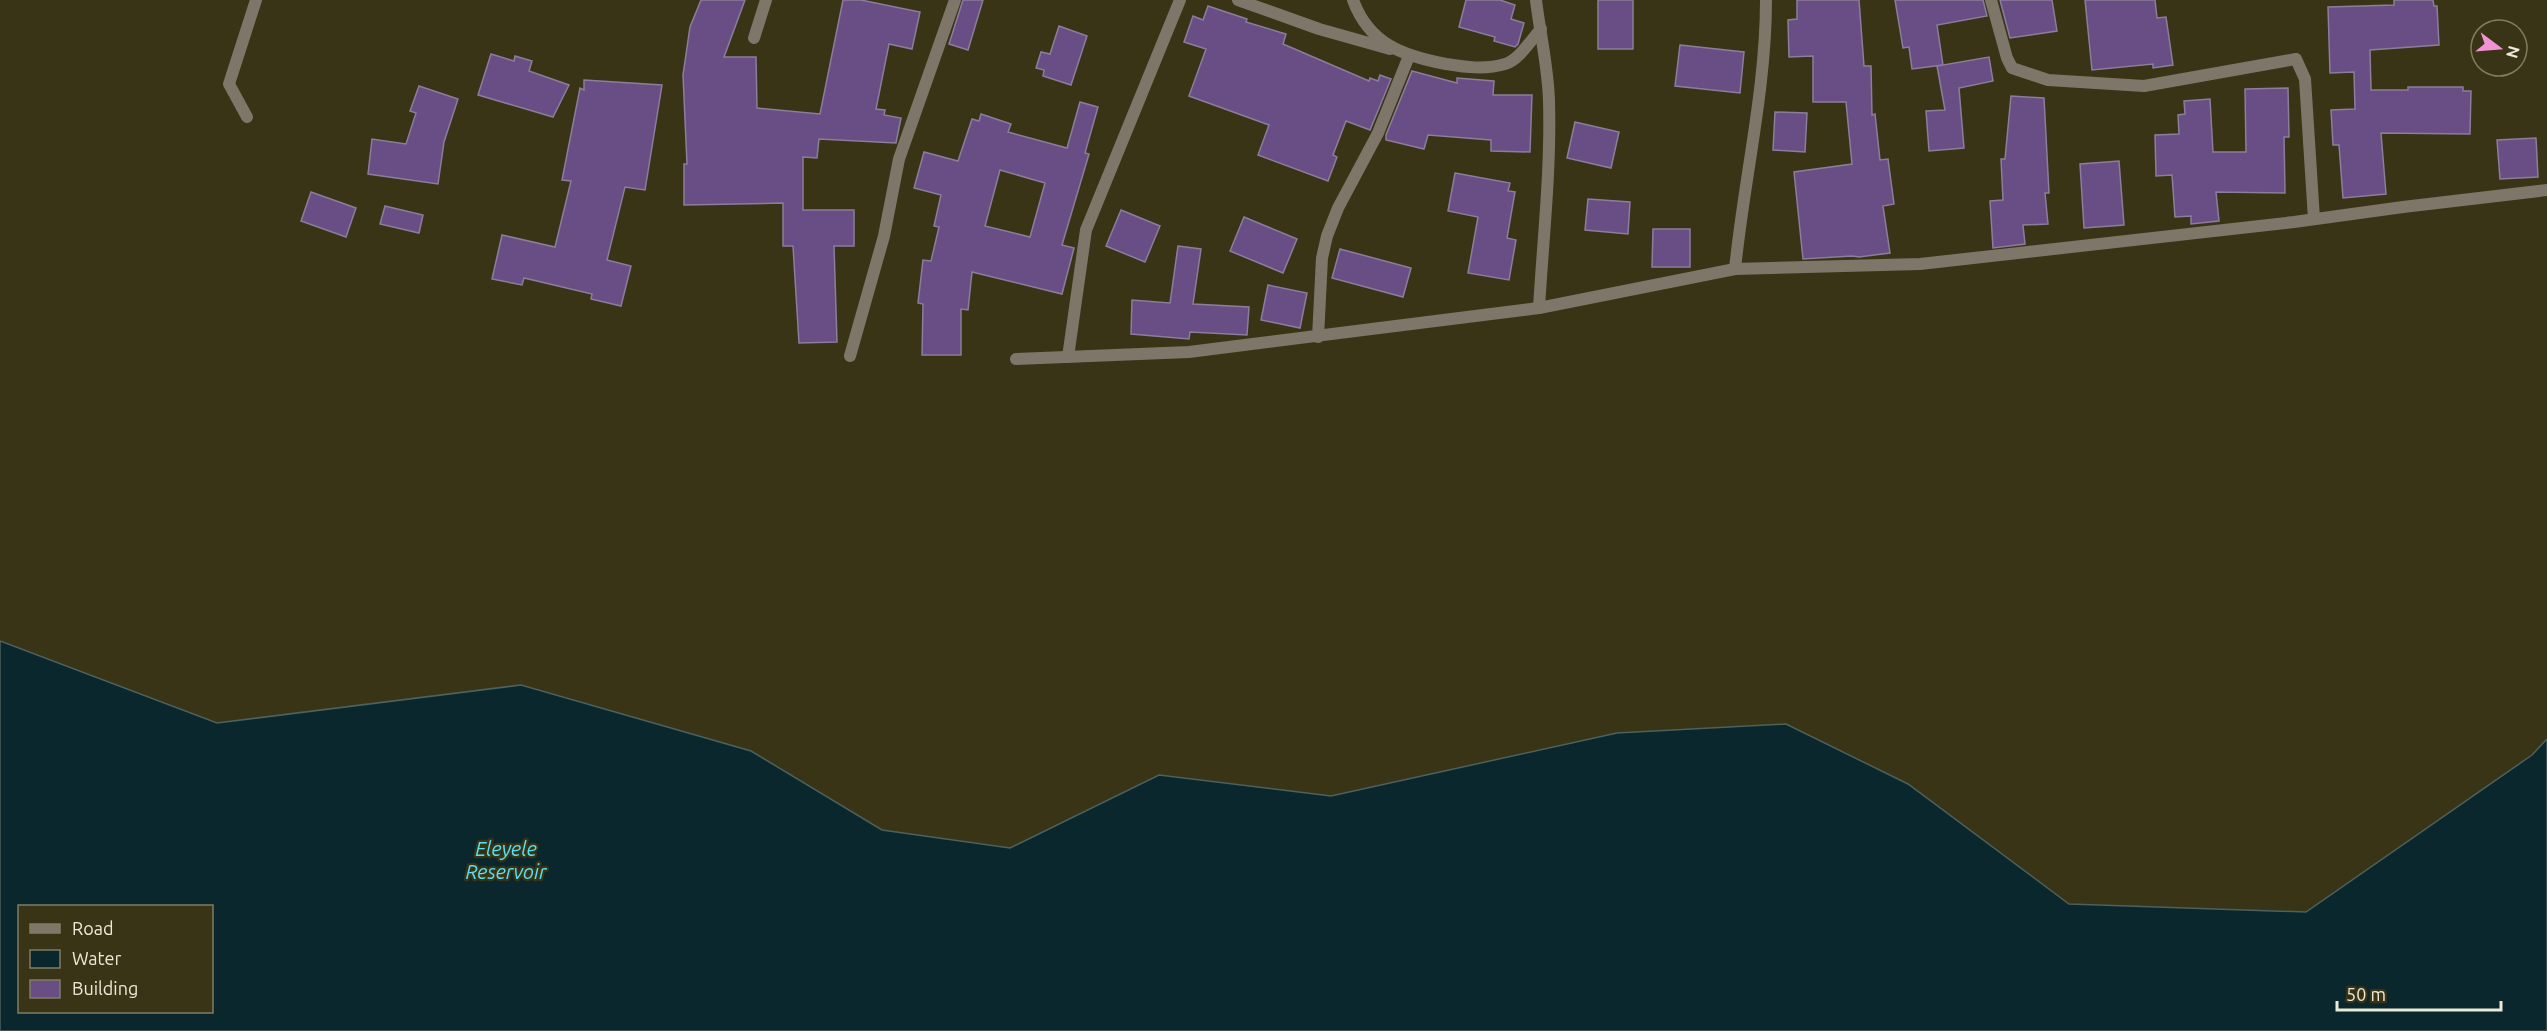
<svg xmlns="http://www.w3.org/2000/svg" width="2547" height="1031" font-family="Ubuntu,sans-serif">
<rect width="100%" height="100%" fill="#393416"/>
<path fill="#09272c" stroke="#4d615f" stroke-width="1.5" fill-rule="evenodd" d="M0 641 217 723 521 685 751 751 882 830 1010 848 1159 775 1331 796 1617 733 1786 724 1908 784 2069 904 2306 912 2532 755 2547 739V1031H0ZM20 906H212V1012H20Z"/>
<g fill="#694e85" stroke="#8b7d9b" stroke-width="1.5" fill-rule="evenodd">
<path d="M701 0H745L724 57H756L757 108 820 114 843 0H861L920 12 912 49 889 44 876 109 885 110 884 115 901 118 896 143 819 139 817 158 803 157V210H854V246H834L837 342 799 343 793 246H783V203L684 205V164H687L683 75 690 27Z"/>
<path d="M963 0H983L968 50 949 44Z"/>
<path d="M1466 0H1500L1515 5 1511 19 1524 23 1518 44 1515 47 1494 41 1495 37 1459 27Z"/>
<rect x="1598" y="0" width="35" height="49"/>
<path d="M1797 0H1859L1864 66H1871L1872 115 1875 114 1880 160 1888 159 1894 204 1883 206 1890 253 1859 257 1852 256 1803 259 1794 172 1852 164 1846 102H1813V56L1789 57 1788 20 1797 19Z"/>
<path d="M1895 0H1983L1987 16 1937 25 1943 65 1912 69 1909 47 1903 48Z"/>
<path d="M2000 0H2052L2057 31 2010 38Z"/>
<path d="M2085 0H2155L2157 18 2166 17 2173 65 2153 68V64L2092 70Z"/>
<path d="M2394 0H2433L2434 6H2437L2439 45 2370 50 2371 90H2408V87H2463V91H2471L2470 134 2381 133 2386 194 2343 198 2339 145H2333L2331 110 2355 109 2354 72 2330 73 2328 7 2394 5Z"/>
<path d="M1208 6 1247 19 1246 22 1286 34 1283 44 1369 81 1370 78 1378 81 1380 75 1391 79 1370 130 1346 121 1333 155 1337 157 1328 181 1258 155 1269 125 1189 96 1206 49 1184 42 1193 16 1203 20Z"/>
<path d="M1059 26 1087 36 1071 85 1043 76 1044 70 1036 68 1041 52 1050 54Z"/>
<path d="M1680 45 1744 52 1740 93 1675 86Z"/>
<path d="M491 54 514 61 515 56 532 61 529 71 569 85 553 117 478 95Z"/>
<path d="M1989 57 1993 81 1959 88 1964 148 1929 151 1926 111 1945 110 1937 66Z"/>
<path d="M1412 71 1457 83V78L1494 81 1493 95H1532L1530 152 1491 151V140L1428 135 1424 149 1386 140V135Z"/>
<path d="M584 80 662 85 645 190 625 187 607 260 631 266 621 306 591 299 592 294 524 278 522 285 492 279 502 235 555 247 571 181 562 180 580 88 584 90Z"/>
<path d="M419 86 458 99 444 142 438 184 368 174 372 139 406 144 416 113 410 111Z"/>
<path d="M2288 88 2289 137H2284L2285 193 2216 192 2219 221 2191 224V216L2175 217 2172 175 2156 176 2155 135 2179 134 2178 115 2185 114 2184 101 2210 99 2213 152H2246L2245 89Z"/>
<path d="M2011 96 2044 98 2049 193H2045L2048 224 2023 225 2025 244 1993 248 1990 201 2003 200 2001 159H2005Z"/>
<path d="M1080 102 1098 107 1085 153 1089 154 1062 245 1074 248 1062 294 972 272 968 310 961 309V355H922L923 304 918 303 923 260 931 261 939 227 934 226 941 195 914 188 924 152 958 161 972 119 979 121 981 114 1011 124 1008 132 1067 148ZM1000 170 1045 183 1030 237 985 226Z"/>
<path d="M1775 112 1807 113 1805 152 1773 150Z"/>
<path d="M1575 122 1619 132 1611 168 1567 158Z"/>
<path d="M2536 138 2538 177 2500 179 2497 140Z"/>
<path d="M2119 161 2124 225 2084 228 2080 164Z"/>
<path d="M1455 173 1510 183 1508 191 1515 192 1507 238 1516 240 1509 280 1468 273 1478 217 1448 211Z"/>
<path d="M311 192 356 208 346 237 301 221Z"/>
<path d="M1588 199 1630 202 1628 234 1585 230Z"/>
<path d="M385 206 423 215 419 233 380 224Z"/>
<path d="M1121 210 1160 226 1145 262 1106 246Z"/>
<path d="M1244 217 1297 239 1283 273 1230 251Z"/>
<path d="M1653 229H1690V267H1652Z"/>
<path d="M1178 246 1201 249 1193 304 1249 307 1247 335 1190 332 1189 339 1131 334 1132 300 1170 303Z"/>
<path d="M1340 249 1411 268 1403 297 1332 278Z"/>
<path d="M1268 285 1307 293 1300 328 1261 320Z"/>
</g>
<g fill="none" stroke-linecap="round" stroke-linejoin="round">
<g stroke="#7e7669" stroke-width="12">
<path d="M1238 0 1319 29 1390 49"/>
<path d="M1353 0C1369 44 1403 56 1446 64 1465 67 1485 70 1505 64 1519 60 1531 40 1541 29"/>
<path d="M1536 0C1540 34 1548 66 1549 101 1551 170 1543 239 1539 308"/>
<path d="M1991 0 2007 58 2012 68 2048 80 2144 86 2296 59 2305 79 2314 219"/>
<path d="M754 38 766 0"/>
<path d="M247 117 229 84 256 0"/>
<path d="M1735 269C1744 179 1766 90 1766 0"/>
<path d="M1318 337 1322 258 1327 236 1338 208 1378 133 1409 56"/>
<path d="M850 356 884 236 899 159 955 0"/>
<path d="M1068 357 1086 230 1180 0"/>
<path d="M1016 359 1189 352 1539 308 1735 269 1920 264 2294 222 2403 207 2547 190"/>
</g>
</g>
<g text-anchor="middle" stroke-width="4.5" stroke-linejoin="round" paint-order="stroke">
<g font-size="20" font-style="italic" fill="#56e1f4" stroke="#393416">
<text x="506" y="856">Eleyele<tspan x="506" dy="23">Reservoir</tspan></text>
</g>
</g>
<rect x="18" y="905" width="195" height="108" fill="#393416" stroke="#807c63" stroke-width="1.5"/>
<rect x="30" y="924" width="30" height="9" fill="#7e7669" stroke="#807c63" stroke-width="1.5"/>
<text x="72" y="935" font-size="18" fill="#ebe9d7">Road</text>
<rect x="30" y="950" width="30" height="18" fill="#09272c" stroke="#807c63" stroke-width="1.5"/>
<text x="72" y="965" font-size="18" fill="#ebe9d7">Water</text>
<rect x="30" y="980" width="30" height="18" fill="#694e85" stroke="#807c63" stroke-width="1.5"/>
<text x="72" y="995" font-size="18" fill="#ebe9d7">Building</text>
<g transform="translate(2499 48) rotate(106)"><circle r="28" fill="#393416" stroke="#807c63" stroke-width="1.5"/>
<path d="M0-4.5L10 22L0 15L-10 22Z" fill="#f391d5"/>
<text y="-9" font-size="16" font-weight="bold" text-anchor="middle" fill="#ebe9d7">N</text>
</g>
<path d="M2337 1001v9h164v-9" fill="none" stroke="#ebe9d7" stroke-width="3"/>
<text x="2346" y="1001" font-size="18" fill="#ebe9d7" stroke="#393416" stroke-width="4.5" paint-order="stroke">50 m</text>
</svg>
